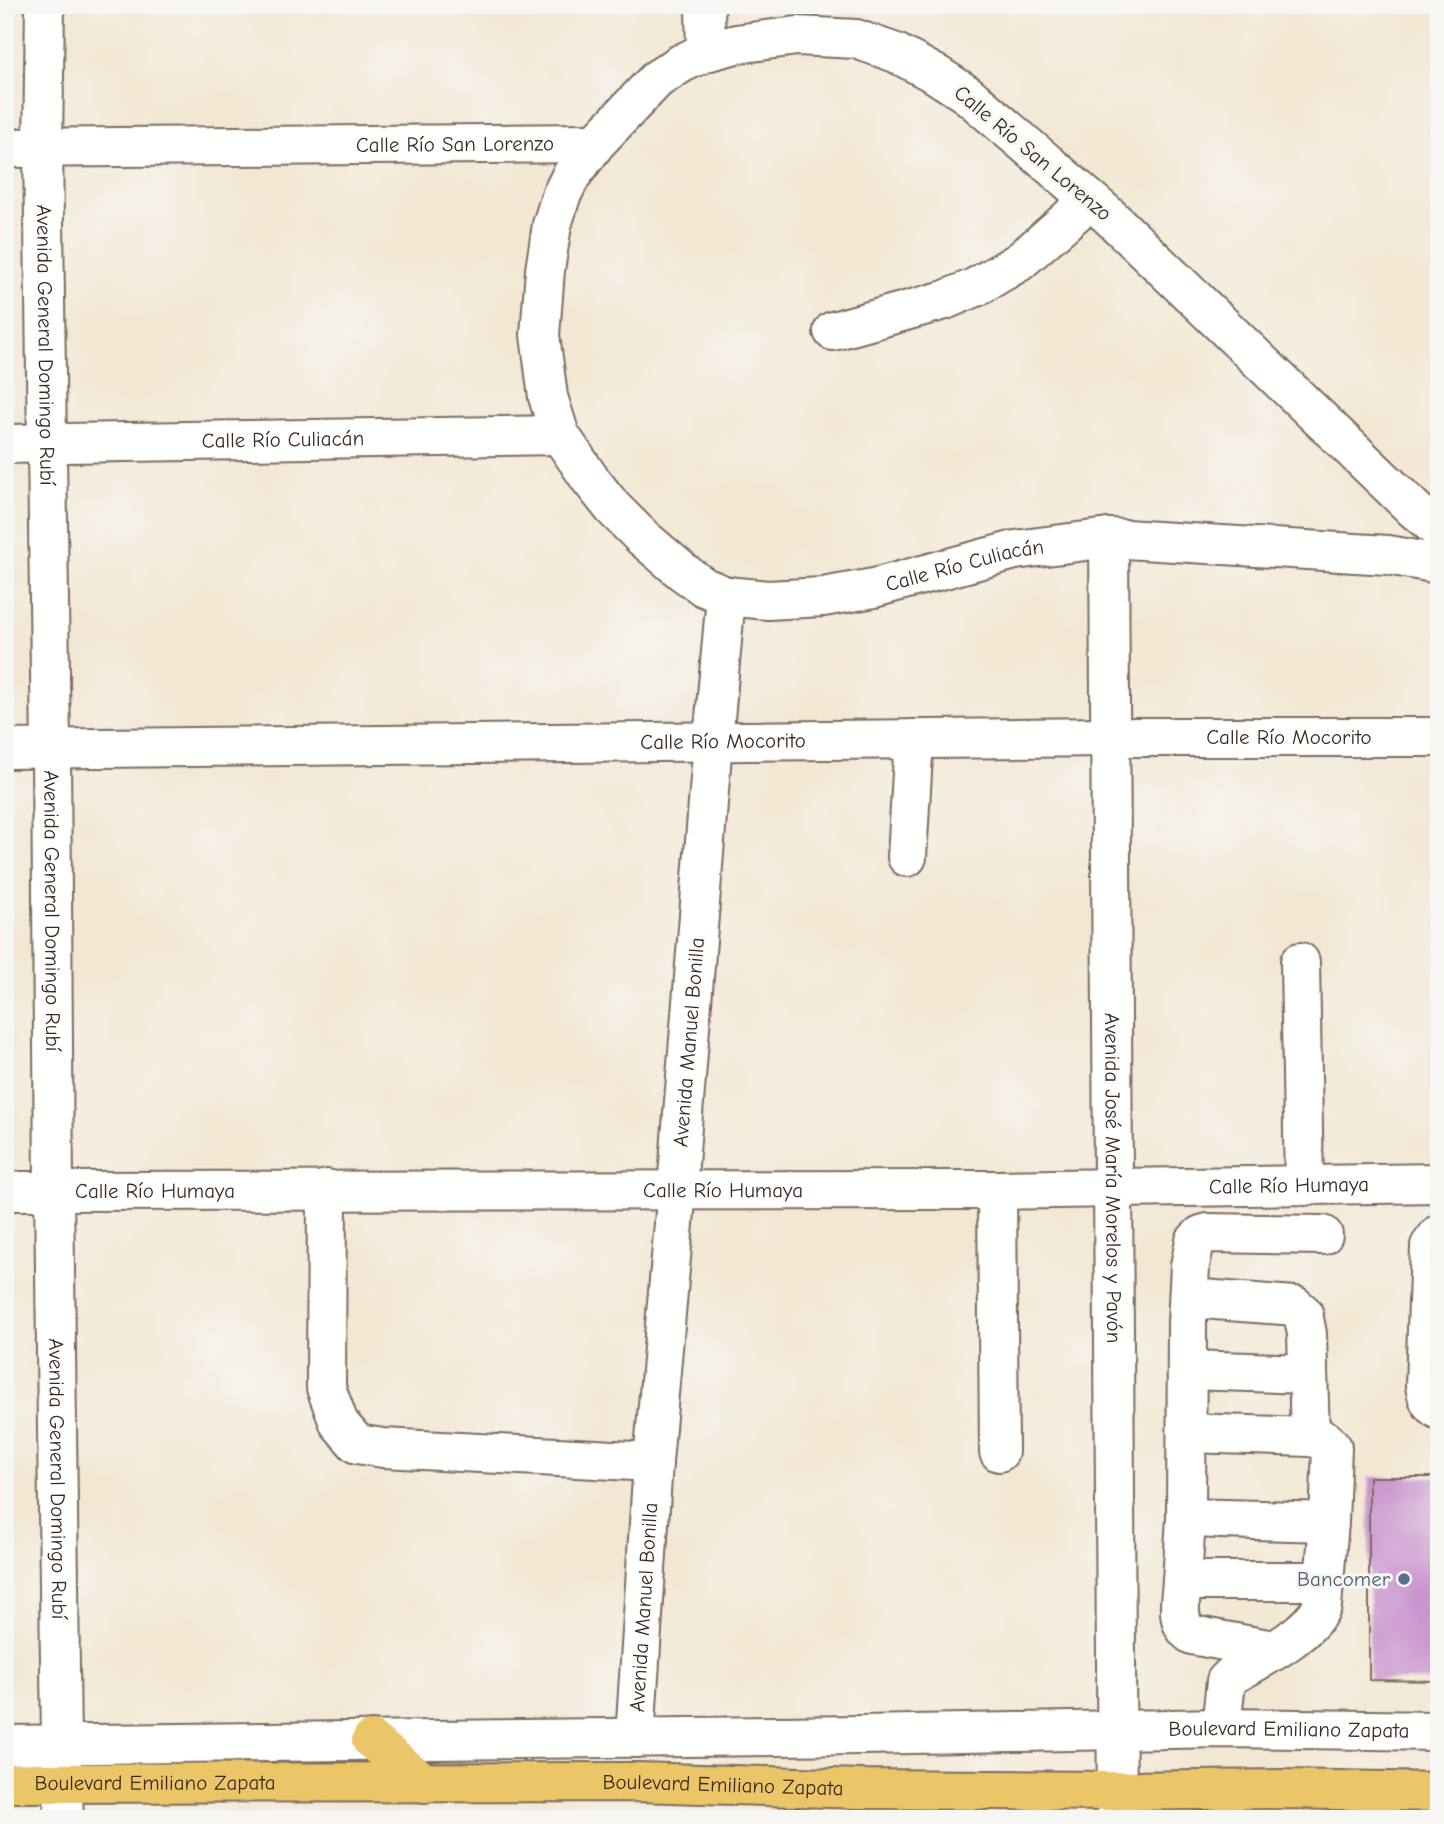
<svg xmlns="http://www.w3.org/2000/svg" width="1444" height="1824" font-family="'Comic Neue',sans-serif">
<rect width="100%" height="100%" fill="#f6f6f2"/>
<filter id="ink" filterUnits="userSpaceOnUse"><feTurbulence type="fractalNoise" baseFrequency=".0143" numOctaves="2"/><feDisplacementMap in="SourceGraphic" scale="14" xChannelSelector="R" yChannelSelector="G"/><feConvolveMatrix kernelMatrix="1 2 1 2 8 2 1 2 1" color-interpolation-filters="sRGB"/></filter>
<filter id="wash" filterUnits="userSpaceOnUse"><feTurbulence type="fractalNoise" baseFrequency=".00686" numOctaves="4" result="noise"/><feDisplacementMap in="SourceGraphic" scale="28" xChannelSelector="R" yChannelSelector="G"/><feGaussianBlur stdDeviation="1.57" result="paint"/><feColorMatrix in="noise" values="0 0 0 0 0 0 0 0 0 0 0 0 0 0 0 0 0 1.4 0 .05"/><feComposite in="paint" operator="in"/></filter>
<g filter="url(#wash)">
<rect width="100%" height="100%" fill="#f3e7d3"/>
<g id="blocks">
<path fill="#c991ce" d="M1369 1477H1439V1681L1369 1680Z"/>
</g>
</g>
<g filter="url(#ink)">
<use href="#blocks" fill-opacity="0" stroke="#7b6c5d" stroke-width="2"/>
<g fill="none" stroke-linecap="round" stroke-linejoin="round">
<g stroke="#7b6c5d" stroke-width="42">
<g id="minor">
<path id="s1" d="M45 5 43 147 51 749 54 1191 61 1744 64 1819"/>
<path d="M705 5 706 52"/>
<path id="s2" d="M5 148 596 143"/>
<path d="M833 331 945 300 976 287 1019 262 1090 200"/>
<path id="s3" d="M5 444 560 435"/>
<path id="s4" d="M1439 530 1415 510 1109 216 968 95 937 75 896 53 856 39 797 36 736 44 706 52 682 63 657 79 596 143 571 176 561 196 552 225 545 270 540 335 548 397 560 435 590 479 613 508 642 537 683 572 704 587 726 596 768 600 823 597 874 588 1015 550 1109 538 1388 555 1439 564"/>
<path id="s5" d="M1109 538 1117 1819"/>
<path id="s6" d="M5 749 1110 737H1439"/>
<path d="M907 857 914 739"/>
<path d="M1300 962 1304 1186"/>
<path d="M327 1189 326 1388 339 1423 357 1444 383 1448 653 1462"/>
<path d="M997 1190 999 1452"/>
<path id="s7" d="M5 1191 997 1190 1439 1183"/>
<path d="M1439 1234 1430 1246 1425 1386C1427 1397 1429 1405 1439 1410"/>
<path d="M1323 1235 1208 1233 1201 1235 1195 1241 1190 1266 1187 1323 1186 1518 1182 1581H1324"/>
<path d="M1189 1298 1295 1306 1303 1313 1307 1334 1310 1437"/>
<path d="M1188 1370 1308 1374"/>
<path d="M1188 1433 1310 1437 1325 1440 1332 1447 1329 1522 1322 1606C1307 1637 1259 1659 1231 1676L1226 1681 1221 1728"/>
<path d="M1186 1518 1329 1522"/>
<path d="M1182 1581C1181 1599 1174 1623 1192 1635L1273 1650"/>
<path id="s8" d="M635 1738 653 1462 677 1189 713 741 726 596"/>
<path id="s9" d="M5 1745 862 1735 1221 1728 1439 1731"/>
</g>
</g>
<g stroke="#7b6c5d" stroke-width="42">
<g id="major">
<path d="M371 1740 425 1783"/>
<path id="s10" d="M5 1783 639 1782 861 1789 1117 1791 1284 1789 1439 1792"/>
</g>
</g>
<use href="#minor" stroke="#fff" stroke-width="38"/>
<use href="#major" stroke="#ebc669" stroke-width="38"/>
</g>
</g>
<circle fill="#5c6f8a" stroke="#f6f6f2" stroke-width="2.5" cx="1404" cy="1579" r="7"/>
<g text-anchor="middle" stroke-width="6" stroke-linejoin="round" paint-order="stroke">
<g font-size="21" fill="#3b2a1e" stroke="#f6f6f2">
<text dy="7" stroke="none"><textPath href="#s2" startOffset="450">Calle Río San Lorenzo</textPath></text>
<text transform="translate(1033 153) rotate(40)" y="7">Calle Río San Lorenzo</text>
<text dy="7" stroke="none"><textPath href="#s1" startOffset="340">Avenida General Domingo Rubí</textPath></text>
<text dy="7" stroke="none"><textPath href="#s3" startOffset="278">Calle Río Culiacán</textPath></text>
<text dy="7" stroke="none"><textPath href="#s4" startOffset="1848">Calle Río Culiacán</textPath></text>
<text dy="7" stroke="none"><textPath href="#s6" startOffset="1284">Calle Río Mocorito</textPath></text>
<text dy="7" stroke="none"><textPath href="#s6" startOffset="718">Calle Río Mocorito</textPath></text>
<text dy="7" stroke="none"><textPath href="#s1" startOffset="906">Avenida General Domingo Rubí</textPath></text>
<text dy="7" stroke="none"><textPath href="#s8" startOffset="698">Avenida Manuel Bonilla</textPath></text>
<text dy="7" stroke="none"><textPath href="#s5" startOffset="640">Avenida José María Morelos y Pavón</textPath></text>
<text dy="7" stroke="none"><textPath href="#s7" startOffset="1284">Calle Río Humaya</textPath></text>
<text dy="7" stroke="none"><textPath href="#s7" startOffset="718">Calle Río Humaya</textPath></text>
<text dy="7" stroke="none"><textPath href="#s7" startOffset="150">Calle Río Humaya</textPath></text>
<text dy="7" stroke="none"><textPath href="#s1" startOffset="1474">Avenida General Domingo Rubí</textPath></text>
<text dy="7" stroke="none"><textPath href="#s8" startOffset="131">Avenida Manuel Bonilla</textPath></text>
<text dy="7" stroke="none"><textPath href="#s9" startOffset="1284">Boulevard Emiliano Zapata</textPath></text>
<text dy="7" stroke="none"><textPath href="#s10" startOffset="150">Boulevard Emiliano Zapata</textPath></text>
<text dy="7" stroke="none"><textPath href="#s10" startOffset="718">Boulevard Emiliano Zapata</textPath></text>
</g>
<g font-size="21" fill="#4e5e75" stroke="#f6f6f2" text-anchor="end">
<text x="1390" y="1586">Bancomer</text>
</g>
</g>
<rect width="1444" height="1824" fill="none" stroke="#f6f6f2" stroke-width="28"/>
</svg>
